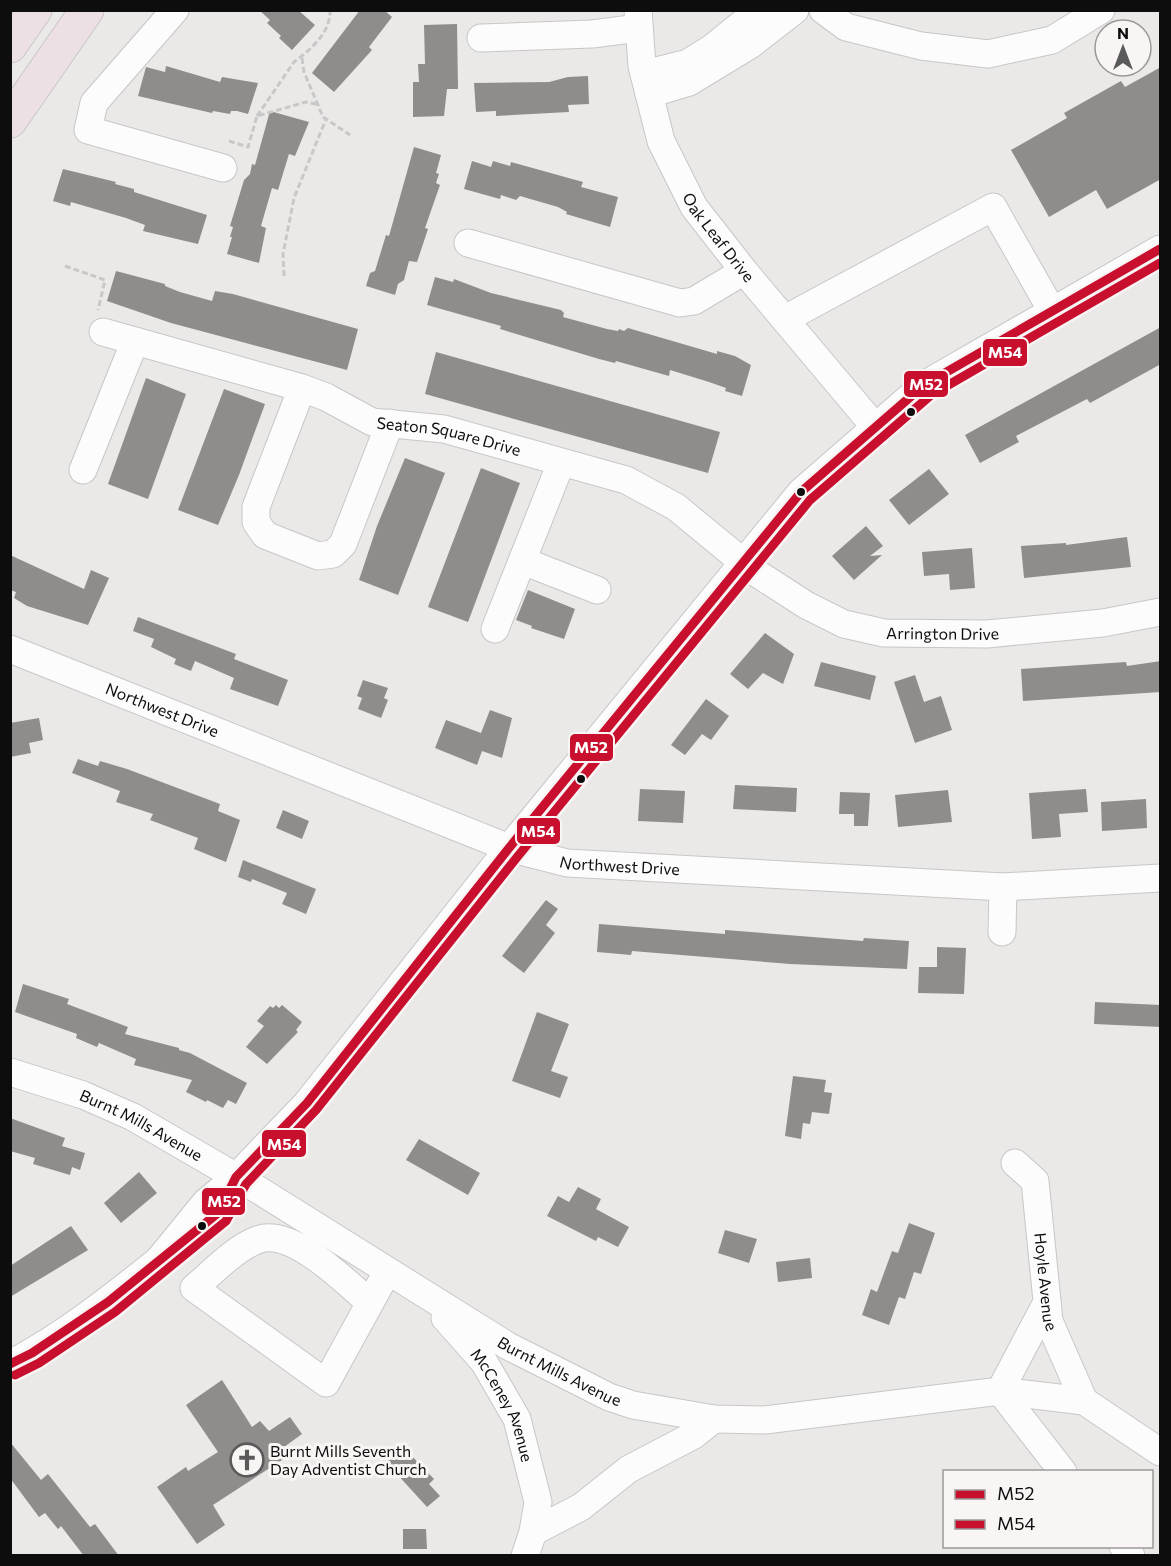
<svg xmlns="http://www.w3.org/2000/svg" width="1171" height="1566" font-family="Commissioner,sans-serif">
<rect width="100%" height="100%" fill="#ebe9e8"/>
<g fill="#8e8d8c">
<path d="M259 10H298L315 25 292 50 279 38 281 36 267 23 270 20Z"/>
<path d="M360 10H384L392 17 369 47 372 50 334 92 312 73Z"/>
<path d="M457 24 458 89H447L444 116 413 117V82H419L418 64H425L424 25Z"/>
<path d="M166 66 220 82 222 77 258 83 248 114 237 111H231L230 114 213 111 212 113 138 96 146 67 165 72Z"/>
<path d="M1161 67V179L1107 209 1096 190 1049 217 1011 150 1067 118 1064 113 1121 81 1125 87Z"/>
<path d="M588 76 589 104 568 105 569 112 496 116V111L476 112 474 83 549 82 568 77Z"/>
<path d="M270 111 309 122 295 156 289 154 278 190 272 188 261 226 266 228 259 263 227 254 232 237H230L233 227 230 226 244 180 250 174 252 164 255 165Z"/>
<path d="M414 147 441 155 436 173 439 174 436 183 440 185 425 228 428 229 417 262 409 261 404 280 398 284 395 295 366 286 370 273 375 271 386 235 389 236Z"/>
<path d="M472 161 491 167 493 161 510 166 511 162 583 182 581 187 618 197 610 227 566 214 567 212 558 207 520 196 516 200 501 195 500 199 464 189Z"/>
<path d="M63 169 116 182 115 184 134 189V192L207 215 198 244 143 231 145 225 126 218 71 202 70 206 53 201Z"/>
<path d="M116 271 165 284V286L180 292 212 301 215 291 233 294 358 329 347 370 171 323 107 301Z"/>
<path d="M435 277 453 282 454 279 491 293 561 310 564 313 563 317 607 329 618 331 619 329 624 331 628 328 717 354V351L735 356 751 365 742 396 725 391 726 388 709 382 670 370 669 376 616 361 615 363 599 359 500 329 501 326 427 305Z"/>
<path d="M1161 327V364L1090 403 1087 399 1016 436 1019 442 980 463 965 435Z"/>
<path d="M436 352 720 432 708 473 425 394Z"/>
<path d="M146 378 186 394 148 499 108 484Z"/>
<path d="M224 389 265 404 239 475 218 525 178 510Z"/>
<path d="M405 458 445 473 398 595 359 580 377 526Z"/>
<path d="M481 468 520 483 468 622 428 607Z"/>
<path d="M929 469 949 494 909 525 889 500Z"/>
<path d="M866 526 883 546 870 556 882 555 854 580 832 556Z"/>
<path d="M1127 537 1131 567 1024 578 1021 546 1066 543V545Z"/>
<path d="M972 548 975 588 950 590 949 574 924 576 922 552Z"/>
<path d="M10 555 84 589 91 570 109 578 88 625 27 606 14 598 16 592 10 590Z"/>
<path d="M528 590 575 609 564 639 531 628 532 626 516 620Z"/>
<path d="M138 617 236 654 234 659 288 680 278 706 230 689 234 678 195 661 191 671 174 664 176 659 151 647 154 639 133 631Z"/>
<path d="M765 633 794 654 783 684 763 673 748 689 730 674Z"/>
<path d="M1161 661V692L1023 701 1021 669 1126 662 1127 666Z"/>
<path d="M821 662 876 676 870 700 814 686Z"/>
<path d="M915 675 924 702 941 696 952 730 915 743 894 682Z"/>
<path d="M363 680 388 688 384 698 388 700 381 718 358 709 362 698 357 696Z"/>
<path d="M706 699 729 716 711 740 702 734 685 755 671 745Z"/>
<path d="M490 710 512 718 502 758 482 751 477 765 435 748 446 720 481 733Z"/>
<path d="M39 718 43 740 29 743 31 753 10 757V723Z"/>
<path d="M78 759 98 766 100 761 127 769 220 804 218 811 240 820 226 862 194 849 198 838 150 820 153 814 116 802 120 791 72 773Z"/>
<path d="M735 785 797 788 796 812 733 809Z"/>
<path d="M640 789 685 791 683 823 638 821Z"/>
<path d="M1086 789 1088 812 1059 814 1061 837 1032 839 1029 793Z"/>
<path d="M948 790 952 822 898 827 895 795Z"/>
<path d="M840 792 870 793 868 826H854V814H839Z"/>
<path d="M1146 799 1147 828 1102 831 1101 802Z"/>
<path d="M283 810 309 821 302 839 276 828Z"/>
<path d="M243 860 316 889 306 914 282 904 287 893 252 879 251 882 238 877Z"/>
<path d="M546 900 558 909 546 925 555 933 524 973 502 956Z"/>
<path d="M599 924 725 934V930L863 941 864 938 909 941 907 969 790 964 632 951 631 955 597 952Z"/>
<path d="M937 947 966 948 964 994 918 993 919 967H937Z"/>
<path d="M23 984 69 999 67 1004 128 1027 125 1034 179 1048V1050L190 1053 247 1083 236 1104 228 1100 223 1108 207 1100 206 1102 186 1092 192 1080 134 1065 136 1059 99 1043 97 1047 76 1038 77 1034 15 1012Z"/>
<path d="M1095 1002 1161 1005V1027L1094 1024Z"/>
<path d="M276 1005 279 1008 282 1005 302 1022 296 1030 298 1032 267 1064 246 1047 264 1026 257 1021 270 1006 273 1008Z"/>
<path d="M537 1012 569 1024 551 1071 568 1077 560 1098 512 1081Z"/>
<path d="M793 1076 826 1080 824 1092 832 1093 829 1114 812 1112 810 1124 803 1123 801 1139 785 1136Z"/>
<path d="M10 1118 65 1138 62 1146 85 1153 80 1170 72 1167 70 1175 33 1164 35 1158 10 1151Z"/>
<path d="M419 1139 480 1173 468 1195 406 1160Z"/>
<path d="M139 1172 157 1193 121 1223 104 1203Z"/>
<path d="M578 1187 601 1199 596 1209 629 1227 618 1247 598 1237 596 1241 547 1216 558 1196 569 1202Z"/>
<path d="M909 1223 935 1233 921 1274 914 1272 905 1299 899 1297 889 1325 862 1315 871 1289 877 1292 892 1251 898 1253Z"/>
<path d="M71 1226 88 1250 10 1297V1266Z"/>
<path d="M725 1230 757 1239 749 1263 718 1253Z"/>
<path d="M810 1258 812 1278 778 1282 776 1262Z"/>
<path d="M222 1380 252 1427 260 1421 269 1431 290 1417 302 1434 280 1450 285 1458 213 1505 225 1525 197 1544 157 1487 186 1467 188 1471 218 1452 186 1405Z"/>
<path d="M10 1442 41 1480 48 1474 90 1527 95 1524 119 1556H84L61 1526 58 1529 45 1513 39 1517 10 1478Z"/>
<path d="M403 1447 434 1479 429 1484 440 1496 427 1507 386 1462Z"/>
<path d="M403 1529H426L427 1549H403Z"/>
</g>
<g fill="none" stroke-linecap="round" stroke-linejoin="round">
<g stroke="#c8c6c6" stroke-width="29">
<g id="minor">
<path d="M175 10 94 103 88 130 223 168"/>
<path id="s1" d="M638 10 642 66 661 141 694 207 744 271 875 427"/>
<path d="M823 10 846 27 921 46 988 54 1052 40 1101 10"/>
<path d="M481 38 592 34 639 28"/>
<path d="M644 74 688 63 712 48 759 10"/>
<path d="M649 94 689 82 750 45 795 10"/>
<path d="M468 243 680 303 694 301 744 271"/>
<path d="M785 319 993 207 1052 311"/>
<path id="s2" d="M103 332 302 388 326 397 372 422 444 429 626 480 676 507 755 572 806 605 844 624 884 633 987 634 1103 623 1160 612"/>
<path d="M302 388 256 507V522L265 535 318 556 333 554 343 544 390 423"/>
<path d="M83 470 135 341"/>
<path d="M523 561 597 590"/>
<path d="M495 629 561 463"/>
<path id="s3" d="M10 649 509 848 567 863 1003 887 1160 878"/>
<path d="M1002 932 1003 887"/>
<path id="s4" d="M10 1072 83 1095 133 1117 257 1189 508 1346 609 1397 633 1405 714 1419 765 1420 1000 1391 1084 1401 1160 1452"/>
<path id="s5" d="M1015 1163 1035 1181 1049 1321 1084 1401"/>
<path d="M157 1262 206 1202 236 1177 307 1103 509 848 801 492 924 385 1160 249"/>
<path d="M1047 1302 1000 1391 1063 1472"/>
<path d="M370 1303C346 1282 291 1226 257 1240 234 1249 213 1272 194 1288L326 1383 387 1272"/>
<path id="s6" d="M445 1318 484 1362 517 1419 538 1502 533 1532 525 1556"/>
<path d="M10 1364C69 1333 120 1291 171 1250"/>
<path d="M533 1532 581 1507 629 1469 694 1435 714 1419"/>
<path d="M1123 1546 1131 1556"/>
</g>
</g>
<g stroke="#c8c7c7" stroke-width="35">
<g id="highway">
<path d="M10 46 35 10"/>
<path d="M10 121 87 10"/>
</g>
</g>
<g stroke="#c9c8c8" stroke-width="3" stroke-dasharray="6 3" stroke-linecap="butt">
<path d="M302 58 304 72 323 117 350 135"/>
<path d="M257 116 294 62C310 50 331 33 330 10"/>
<path d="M229 141 248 147 257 116 306 102 320 105"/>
<path d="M65 266 105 280 98 310"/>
<path d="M284 276 283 254 294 198 326 119"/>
</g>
<use href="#minor" stroke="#fcfcfc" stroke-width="27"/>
<use href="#highway" stroke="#ece0e4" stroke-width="33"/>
<g stroke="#f9f5f5" stroke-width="14">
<path id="bus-1" d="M10 1364 32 1353 108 1302 218 1213 236 1177 307 1103 509 848 801 492 924 385 1160 249"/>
</g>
<g stroke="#f9f5f5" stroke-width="14">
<path id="bus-2" d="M15 1375 39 1363 115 1312 226 1221 246 1184 316 1110 518 856 810 500 931 395 1160 263"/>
</g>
<use href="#bus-1" stroke="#c8102e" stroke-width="9"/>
<use href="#bus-2" stroke="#c8102e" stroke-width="9"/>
</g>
<defs>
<g id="church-ring" transform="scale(1.725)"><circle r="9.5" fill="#f9f5f5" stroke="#5b5a5a" stroke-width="1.5"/><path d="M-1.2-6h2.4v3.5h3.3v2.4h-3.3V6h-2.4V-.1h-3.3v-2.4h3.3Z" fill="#5b5a5a"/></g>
</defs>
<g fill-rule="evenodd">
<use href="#church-ring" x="247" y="1460"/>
</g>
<g fill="#0e0d0d" stroke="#f9f5f5" stroke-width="2">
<circle cx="911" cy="412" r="5"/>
<circle cx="801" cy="492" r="5"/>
<circle cx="581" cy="779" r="5"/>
<circle cx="202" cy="1226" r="5"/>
</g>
<g text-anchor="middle" stroke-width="6" stroke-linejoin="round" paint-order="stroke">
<g font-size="16" fill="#0e0d0d" stroke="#f9f5f5">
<text dy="6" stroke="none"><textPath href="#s1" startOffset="246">Oak Leaf Drive</textPath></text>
<text dy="6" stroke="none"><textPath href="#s2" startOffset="363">Seaton Square Drive</textPath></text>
<text dy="6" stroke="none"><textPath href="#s2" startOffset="908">Arrington Drive</textPath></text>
<text dy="6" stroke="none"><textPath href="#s3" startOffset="164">Northwest Drive</textPath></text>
<text dy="6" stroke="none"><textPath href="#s3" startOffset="650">Northwest Drive</textPath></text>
<text dy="6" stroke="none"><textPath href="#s4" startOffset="142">Burnt Mills Avenue</textPath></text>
<text dy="6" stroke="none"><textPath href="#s5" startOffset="128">Hoyle Avenue</textPath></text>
<text dy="6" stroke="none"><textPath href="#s4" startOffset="628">Burnt Mills Avenue</textPath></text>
<text dy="6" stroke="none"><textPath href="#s6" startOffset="106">McCeney Avenue</textPath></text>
</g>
<g font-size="16" fill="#0e0d0d" stroke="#f9f5f5" text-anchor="start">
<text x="270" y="1457">Burnt Mills Seventh<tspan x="270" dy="18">Day Adventist Church</tspan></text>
</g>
</g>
<g stroke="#f9f5f5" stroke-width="2">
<rect x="982" y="338" width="46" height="29" rx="6" fill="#c8102e"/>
<rect x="903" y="370" width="46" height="28" rx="6" fill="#c8102e"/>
<rect x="569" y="733" width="45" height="29" rx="6" fill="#c8102e"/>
<rect x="516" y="817" width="45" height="28" rx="6" fill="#c8102e"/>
<rect x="261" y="1129" width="46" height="29" rx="6" fill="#c8102e"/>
<rect x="201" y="1187" width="45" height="29" rx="6" fill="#c8102e"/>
</g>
<g font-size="16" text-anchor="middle" font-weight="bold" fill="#fff">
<text x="1005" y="358">M54</text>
<text x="926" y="390">M52</text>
<text x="591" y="753">M52</text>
<text x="538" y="837">M54</text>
<text x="284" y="1150">M54</text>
<text x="224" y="1207">M52</text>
</g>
<rect width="1171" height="1566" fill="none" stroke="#0e0d0d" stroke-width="24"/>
<rect x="943" y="1470" width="210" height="78" fill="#f9f5f5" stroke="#9b9898" stroke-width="1.5"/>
<rect x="955" y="1490" width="30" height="9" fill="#c8102e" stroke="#9b9898" stroke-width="1.5"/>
<text x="997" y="1500" font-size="18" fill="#0e0d0d">M52</text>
<rect x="955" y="1520" width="30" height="9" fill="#c8102e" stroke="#9b9898" stroke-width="1.5"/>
<text x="997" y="1530" font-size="18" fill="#0e0d0d">M54</text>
<g transform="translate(1123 48)"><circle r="28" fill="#f9f5f5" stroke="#9b9898" stroke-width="1.5"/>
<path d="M0-4.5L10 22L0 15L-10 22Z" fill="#5b5a5a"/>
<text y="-9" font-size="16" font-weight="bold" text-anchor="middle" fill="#0e0d0d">N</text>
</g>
</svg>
